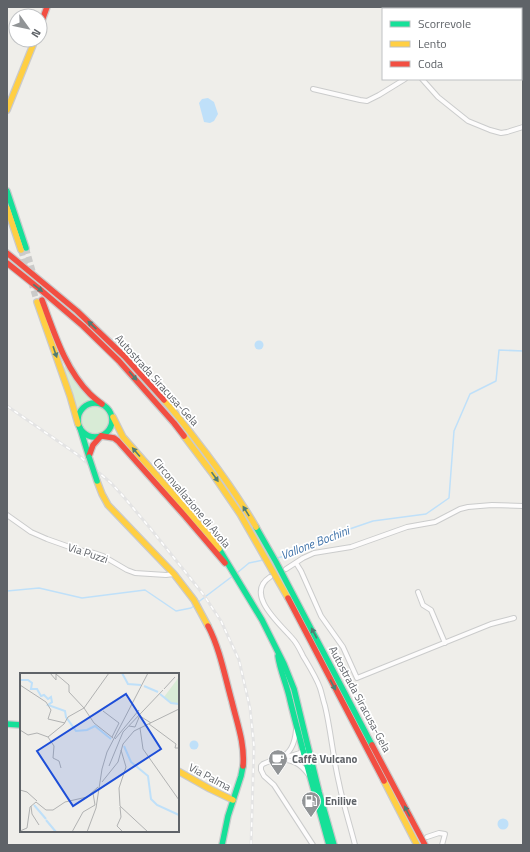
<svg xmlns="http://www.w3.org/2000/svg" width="530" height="852" font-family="'Titillium Web',sans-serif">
<rect width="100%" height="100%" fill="#efeeea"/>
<g fill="#d8ebd6">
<path d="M65 366 66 367 85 392 92 399 84 403 78 410 64 368Z"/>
<circle cx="95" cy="420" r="15"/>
</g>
<g fill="#bfe0f9">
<path d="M208 98 214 102 218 114 214 121 210 123 204 122 199 103 202 99Z"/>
<circle cx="259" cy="345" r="4.5"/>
<circle cx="194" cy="745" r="4.5"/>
<circle cx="503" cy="824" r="5.5"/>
</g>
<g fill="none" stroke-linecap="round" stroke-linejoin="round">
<g stroke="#bfe0f9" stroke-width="1.5">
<path d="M277 558 285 556 335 534 373 521 426 514 449 498 454 431 470 394 496 381 499 350 523 351"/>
<path d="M237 573 249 563 263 560"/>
<path d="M7 591 39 588 82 598 145 590 176 611 191 608 194 606"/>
<path d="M197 603 234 575"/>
</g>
<g stroke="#cbcbca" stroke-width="6" stroke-dasharray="6 3" stroke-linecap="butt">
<path d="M26 248 34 276"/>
<path d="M21 250 27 271"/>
<path d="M31 282 37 302"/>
</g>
<g stroke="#cbcccc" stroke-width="6">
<g id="street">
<path d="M422 79 438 97 468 121 490 130 501 133 507 132 523 127"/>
<path d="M313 89 360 100 367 101 379 95 405 79"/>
<path d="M7 515 31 532 47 539 78 550 94 553 103 556 127 570 135 573 166 575 174 574"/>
<path d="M296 563 301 571 321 616 343 647 357 678 491 624 514 618"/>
<path d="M286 569 303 558 314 553 351 547 407 527 435 522 460 509 468 507 492 505 523 506"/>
<path d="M270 577C244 594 280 624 292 638 297 643 300 650 303 656 309 666 316 677 320 688 322 694 323 700 325 706 331 731 333 758 339 783 343 804 350 825 355 845"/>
<path d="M418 592 423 605 431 610 445 643"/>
<path d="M296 730C295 741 292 753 281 757 275 760 269 761 263 764L261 766V770L264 776 274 785 313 845"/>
<path d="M284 758 300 753 304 749"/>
<path d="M280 759C292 760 300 763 308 774"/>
<path d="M427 837 439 833 445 834 442 845"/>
</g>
</g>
<g stroke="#cacacb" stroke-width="8">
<g id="fast">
<path d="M7 191 26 248"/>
<circle cx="95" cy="420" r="17"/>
<path d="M80 428 89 457"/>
<path d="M256 527 276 562 372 745"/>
<path d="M219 549 262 620 284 664 294 689 319 792 334 845"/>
<path d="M278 656C280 671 287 685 290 700 302 749 316 797 329 845"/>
<path d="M7 724 21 725"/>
<path d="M222 845 228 816 241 776 243 766"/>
</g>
</g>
<g stroke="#cacacb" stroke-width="8">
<g id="slow">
<path d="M7 110 35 40"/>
<path d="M7 208 21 250"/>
<path d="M37 302 70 396 78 424"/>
<path d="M164 400C179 417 192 435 206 453 224 477 241 501 256 527"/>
<path d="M113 417 123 437 208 534 219 549"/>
<path d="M184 436 212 473 240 514 288 598"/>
<path d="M97 481 102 494 108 505 174 574 194 600 208 626"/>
<path d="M178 771 210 789 233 800"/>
<path d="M384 781 417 845"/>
</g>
</g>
<g stroke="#cacacb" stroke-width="8">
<g id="jam">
<path d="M40 26 47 7"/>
<path d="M7 253 77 311 124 356 164 400"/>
<path d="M7 263 42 291 83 326 119 361 174 423 184 436"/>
<path d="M42 300C54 332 65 369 90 394 94 398 98 401 102 404"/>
<path d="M102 436 114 438 118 441 184 515 225 563"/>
<path d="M89 456 93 445 101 436"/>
<path d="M288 598 384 781"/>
<path d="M208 626C220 649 225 677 232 702 237 723 245 744 243 766"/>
<path d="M372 745 425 845"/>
</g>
</g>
<use href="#street" stroke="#fdfcfc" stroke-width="4"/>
<use href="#fast" stroke="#16e098" stroke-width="5.5"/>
<use href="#slow" stroke="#ffcf43" stroke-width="5.5"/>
<use href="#jam" stroke="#f24e42" stroke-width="5.5"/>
<g stroke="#e4e4e4" stroke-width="3">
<path id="rail" d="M7 406 78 455 111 483 123 496 150 528 203 594 221 621 239 660 250 708 254 746 251 845"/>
</g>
<use href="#rail" stroke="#fff" stroke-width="1.5" stroke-dasharray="4.5" stroke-linecap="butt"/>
<g stroke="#cacacb" stroke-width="8" stroke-linecap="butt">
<path id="fast-bridge" d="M89 457 97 481"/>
</g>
<use href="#fast-bridge" stroke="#16e098" stroke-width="5.5"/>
</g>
<defs><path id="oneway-solid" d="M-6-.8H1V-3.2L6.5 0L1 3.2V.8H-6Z"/></defs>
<g fill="#507c72">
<use href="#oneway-solid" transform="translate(38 288) rotate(38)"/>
<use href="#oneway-solid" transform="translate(92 325) rotate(-137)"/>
<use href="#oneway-solid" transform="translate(55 352) rotate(71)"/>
<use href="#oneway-solid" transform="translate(133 376) rotate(48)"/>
<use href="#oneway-solid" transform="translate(136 452) rotate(-131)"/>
<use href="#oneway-solid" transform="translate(215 477) rotate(55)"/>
<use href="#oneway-solid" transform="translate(246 511) rotate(-122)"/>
<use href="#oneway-solid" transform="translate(314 633) rotate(-118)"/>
<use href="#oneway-solid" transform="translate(333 685) rotate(62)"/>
<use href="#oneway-solid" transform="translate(407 811) rotate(-118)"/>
</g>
<defs>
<g id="cafe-pin" transform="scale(1)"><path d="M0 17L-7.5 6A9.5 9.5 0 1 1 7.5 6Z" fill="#919496" stroke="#fff"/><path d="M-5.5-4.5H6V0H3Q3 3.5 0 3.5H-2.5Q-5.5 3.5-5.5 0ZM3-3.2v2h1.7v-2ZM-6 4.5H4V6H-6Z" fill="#fff"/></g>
<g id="fuel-pin" transform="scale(1)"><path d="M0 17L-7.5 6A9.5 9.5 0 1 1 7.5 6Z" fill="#919496" stroke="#fff"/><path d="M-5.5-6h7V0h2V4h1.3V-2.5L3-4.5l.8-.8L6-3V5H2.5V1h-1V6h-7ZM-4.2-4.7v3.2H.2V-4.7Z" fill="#fff"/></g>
</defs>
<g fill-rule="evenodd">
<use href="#cafe-pin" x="278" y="759"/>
<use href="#fuel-pin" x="311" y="801"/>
</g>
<g text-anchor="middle" stroke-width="3.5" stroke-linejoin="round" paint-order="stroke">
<g font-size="11" fill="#5f6368" stroke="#fff">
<text transform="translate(157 380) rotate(48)" y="4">Autostrada Siracusa-Gela</text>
<text transform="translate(192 503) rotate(50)" y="4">Circonvallazione di Avola</text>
<text transform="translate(88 553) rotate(18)" y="4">Via Puzzi</text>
<text transform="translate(360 699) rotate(62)" y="4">Autostrada Siracusa-Gela</text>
<text transform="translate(210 777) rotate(28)" y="4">Via Palma</text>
</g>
<g font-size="11" font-weight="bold" fill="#5f6368" stroke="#fff" text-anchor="start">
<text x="292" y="763">Caffè Vulcano</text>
<text x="325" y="805">Enilive</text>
</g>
<g font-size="12" font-style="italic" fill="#4174aa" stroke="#fff">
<text transform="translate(315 543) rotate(-21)" y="4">Vallone Bochini</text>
</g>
</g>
<g transform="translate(20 673)">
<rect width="159" height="159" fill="#efeeea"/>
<path d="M159 4 158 6 159 32 151 30 144 24Z" fill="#d8ebd6"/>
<path fill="none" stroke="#bfe0f9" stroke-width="2" d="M102 0 108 11 121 12M0 7H8L12 10 11 16H17L21 23 24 22 28 26 31 24 32 29 28 32 45 38 46 44 56 58 67 57 75 53 91 66M124 13 138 19M140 21 151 30 159 31M104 73 111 89 128 103 131 126 137 132 159 142M14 132 26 146M26 147 36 159"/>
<path fill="none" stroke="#b1b2b2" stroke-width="1" d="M30 0 36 7V1L49 12V19L64 35M0 12 26 29 31 37 28 46 45 50M144 16 155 4M64 35 74 50 93 65M83 38 99 50 92 64M120 43 131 50M129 51 156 71 155 75H159M109 53 115 54 120 42M120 55 123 76 159 127M0 57 8 62 17 60 28 64 34 73 33 85 39 88 41 95M28 64 44 51 48 44 64 35 89 0M95 66 119 37M101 77 106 94 99 115 100 133 128 159M89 93 103 59 143 17M82 109 98 89 103 71 114 58 159 36M0 117 7 119 17 128M11 133 12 141 19 152M100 134 101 144 97 153 103 159M0 158 7 155 10 134 16 129 26 137H33L45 129 67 124 78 114M52 159 63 139 75 132 73 120M67 159 76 135 82 96 87 79 128 0"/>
<path fill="#1d4ed8" fill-opacity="0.15" stroke="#1d4ed8" stroke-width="2" d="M106 21 141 76 53 133 17 78Z"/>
<rect width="159" height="159" fill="none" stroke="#5f6368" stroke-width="2"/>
</g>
<rect width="530" height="852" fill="none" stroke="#5f6368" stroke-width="16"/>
<rect x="382" y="8" width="140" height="72" fill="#ffffff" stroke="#bfc1c3"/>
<rect x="390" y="21" width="20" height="6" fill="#16e098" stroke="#bfc1c3"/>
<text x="418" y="28" font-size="12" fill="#5f6368">Scorrevole</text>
<rect x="390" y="41" width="20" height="6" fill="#ffcf43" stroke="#bfc1c3"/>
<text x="418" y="48" font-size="12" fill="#5f6368">Lento</text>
<rect x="390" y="61" width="20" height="6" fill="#f24e42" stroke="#bfc1c3"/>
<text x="418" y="68" font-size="12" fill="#5f6368">Coda</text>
<g transform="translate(28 28) rotate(123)"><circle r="19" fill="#ffffff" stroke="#bfc1c3"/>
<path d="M0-3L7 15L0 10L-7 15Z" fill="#919496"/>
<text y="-6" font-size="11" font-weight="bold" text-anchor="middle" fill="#5f6368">N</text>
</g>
</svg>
